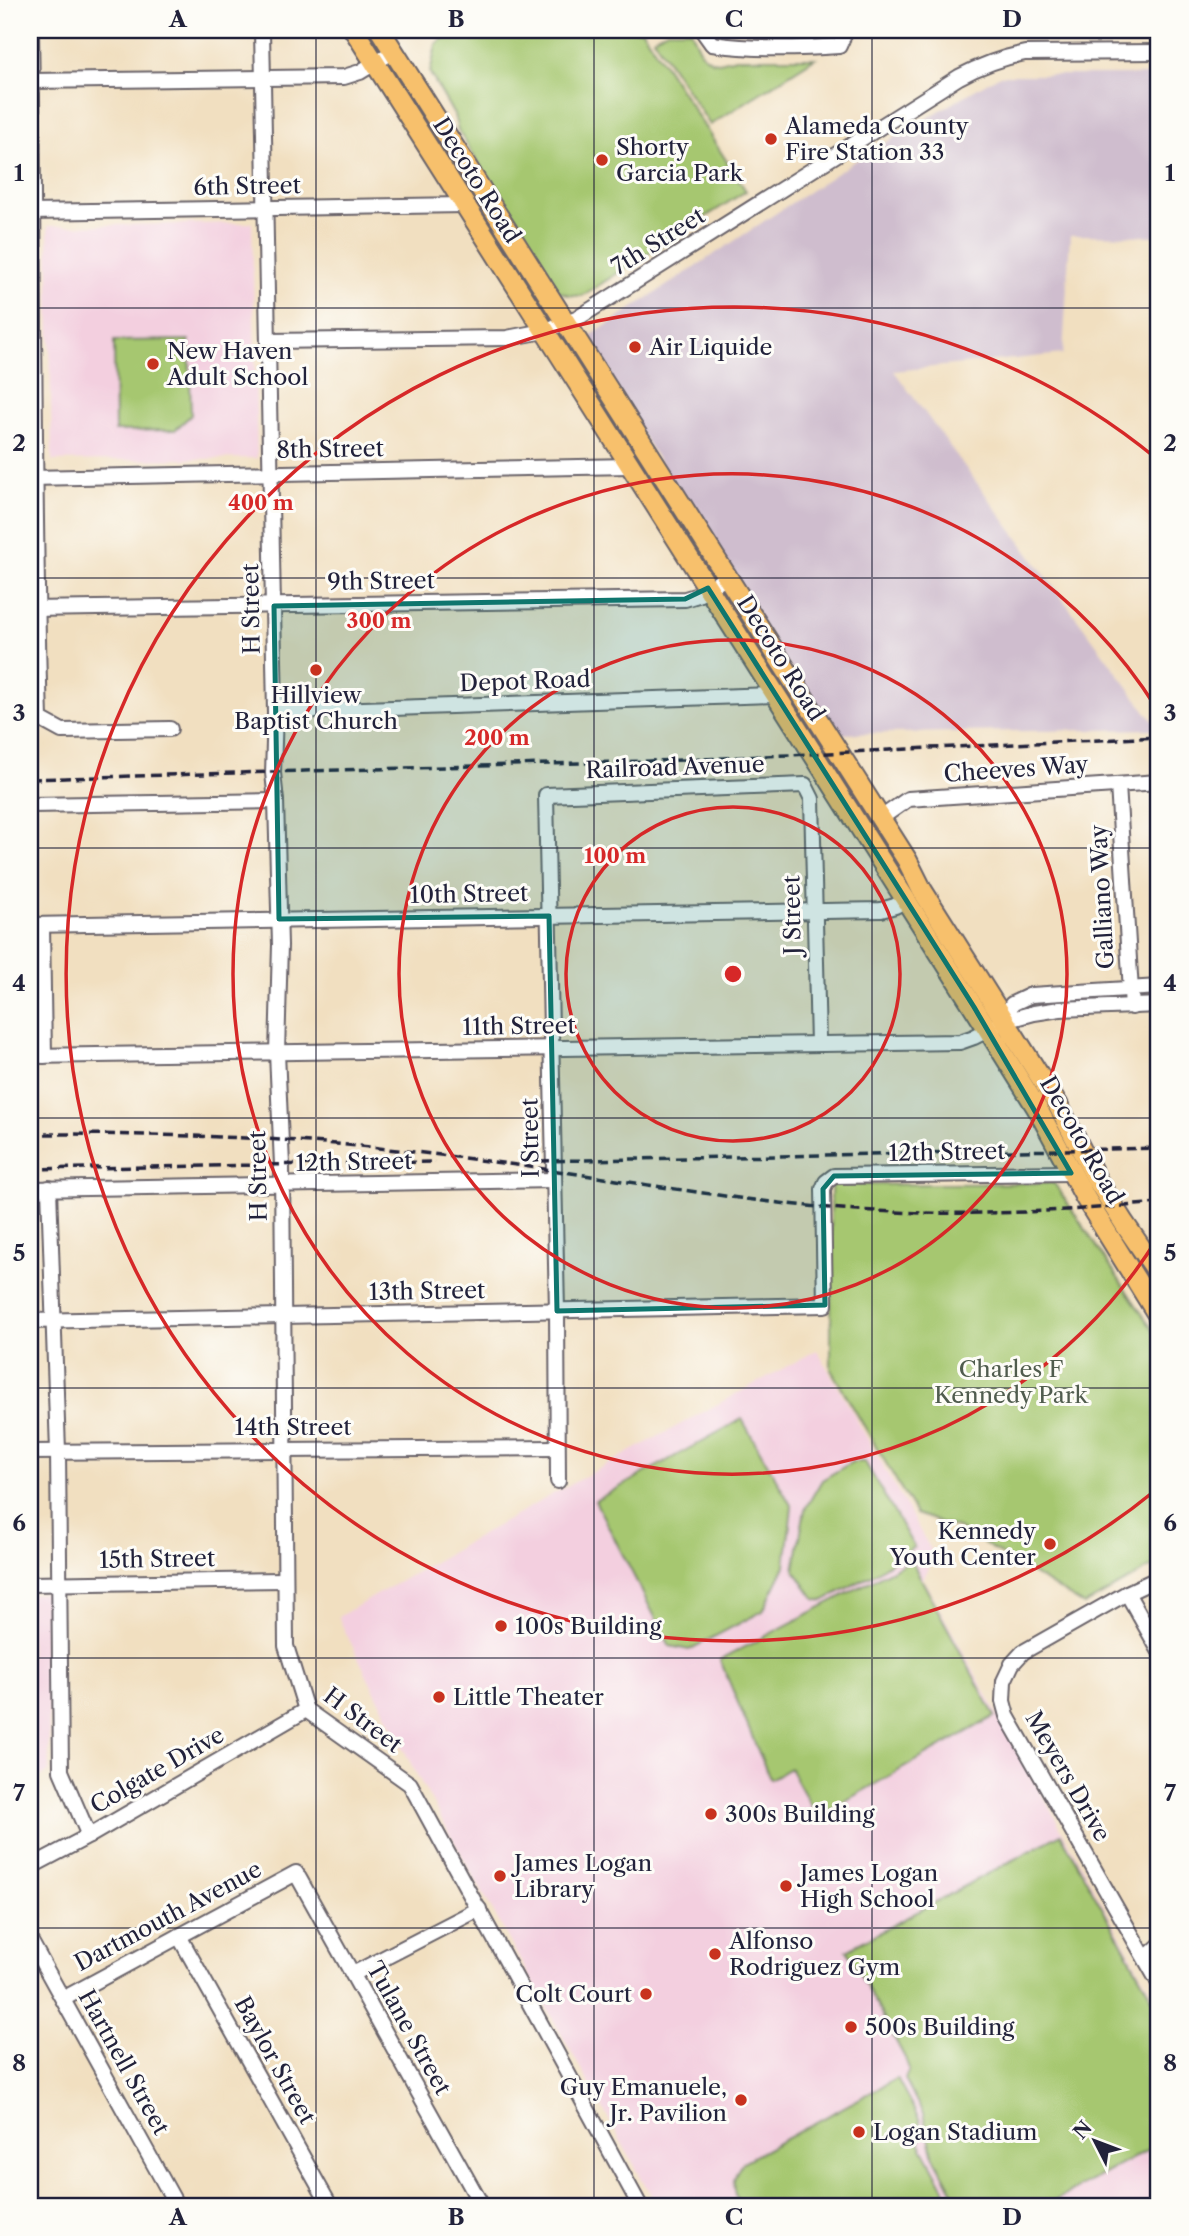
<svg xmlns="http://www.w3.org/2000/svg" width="1189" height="2236" font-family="'Libre Caslon Text',serif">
<rect width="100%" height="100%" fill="#fdfcf7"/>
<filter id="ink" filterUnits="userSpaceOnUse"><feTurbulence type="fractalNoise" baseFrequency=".0143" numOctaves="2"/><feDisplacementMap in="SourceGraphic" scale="14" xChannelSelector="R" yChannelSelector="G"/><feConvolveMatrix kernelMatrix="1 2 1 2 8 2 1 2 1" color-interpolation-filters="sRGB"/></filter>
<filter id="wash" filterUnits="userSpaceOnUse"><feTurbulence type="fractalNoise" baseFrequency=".00686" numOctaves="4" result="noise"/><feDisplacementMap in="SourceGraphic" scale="28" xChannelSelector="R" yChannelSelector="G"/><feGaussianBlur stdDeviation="1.57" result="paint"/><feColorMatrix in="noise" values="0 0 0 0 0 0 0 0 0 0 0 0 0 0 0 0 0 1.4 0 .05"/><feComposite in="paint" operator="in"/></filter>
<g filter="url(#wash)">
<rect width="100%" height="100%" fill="#f1dfc0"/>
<g fill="#f3cfdf">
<path d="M252 223 257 458 52 461 48 226Z"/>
<path d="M817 1350 935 1557 923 1579 1159 2006V2206H657L412 1766 338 1617 551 1495Z"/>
<path d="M48 1593 49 1772 30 1783V1594Z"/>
</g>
<path fill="#cfbdce" d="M1000 75H1159V236L1070 235 1063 354 894 371 1159 729 832 734 583 341 855 161Z"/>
<g fill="#a6c770" stroke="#647456" stroke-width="2">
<path d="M454 30H642L746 191 582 296 569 295 557 291 458 130 454 115 430 73 436 44Z"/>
<path d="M667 30H691L702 54 712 61 719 62 736 58H815L710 125 653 38Z"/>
<path d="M189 340 191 415 175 430 115 431 114 341Z"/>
<path d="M1054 1183 1159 1339V1563L1084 1605 960 1529 916 1514 831 1370V1185Z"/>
<path d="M742 1419 792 1507 785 1566 763 1611 689 1650 670 1646 595 1501Z"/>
<path d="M852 1462H865L914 1547 872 1575 823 1601 815 1599 794 1570 805 1509 822 1480Z"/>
<path d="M911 1560 995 1716 817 1817 790 1768 770 1779 720 1660Z"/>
<path d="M1061 1834 1159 2010V2144L1045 2206H961L934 2157 923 2114 905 2079 909 2069 905 2058 847 1950Z"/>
<path d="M897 2078 920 2121V2144L954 2206H740C731 2190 731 2178 743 2162Z"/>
</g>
</g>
<g filter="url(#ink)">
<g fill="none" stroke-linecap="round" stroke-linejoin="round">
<g stroke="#6a646a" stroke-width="18">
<g id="minor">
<path d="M31 30C35 260 33 489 40 719L62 731 170 729"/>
<path d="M262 30 275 712 273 773 276 801 280 945 277 1053 282 1165 286 1646 306 1710 410 1784 640 2206"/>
<path d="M702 30 712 44C753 50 798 49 839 46L846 30"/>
<path d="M30 81 344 77 360 72 394 51"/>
<path d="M30 212 464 205"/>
<path d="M269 341 507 338 544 331 581 316 959 77C981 65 1001 58 1025 53L1159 52"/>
<path d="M30 478 631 466"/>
<path d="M30 609 685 599 698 595 727 577"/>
<path d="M275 712 775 695"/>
<path d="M1118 785 1132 1007"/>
<path d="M30 805 276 801"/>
<path d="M881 818 908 799 1159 782"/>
<path d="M30 925 881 910 895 906 906 900"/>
<path d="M42 925 44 1056"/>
<path d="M1005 1021 1012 1004 1031 995 1159 987"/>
<path d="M30 1056 960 1042 974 1037 1005 1021 1034 1013 1060 1009 1159 1005"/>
<path d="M49 1188 58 1451 61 1771 89 1836"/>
<path d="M30 1189 553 1180"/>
<path d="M30 1321 825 1305 823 1189 826 1182 834 1176 1071 1173"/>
<path d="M30 1452 557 1448"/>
<path d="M558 1481 557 1311 546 795 805 785 812 799 818 1044"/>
<path d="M1159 1578 1127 1593 1023 1652 1012 1664 1004 1681 1003 1701 1007 1716 1159 1983"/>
<path d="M30 1584 285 1580"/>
<path d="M1127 1593 1159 1650"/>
<path d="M30 1867 89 1836 306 1710"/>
<path d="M179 1936 330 2206"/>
<path d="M30 1940 177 2206"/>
<path d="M1146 1958 1159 1946"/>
<path d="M353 1974 479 1909"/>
<path d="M63 1999 296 1873 482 2206"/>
</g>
</g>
<g stroke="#6a646a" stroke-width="23">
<g id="major">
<path d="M354 30 989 1031 1037 1108 1086 1199 1159 1317"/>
<path d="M380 30 907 860 922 890 1058 1105 1097 1180 1124 1223 1159 1274"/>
</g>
</g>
<use href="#minor" stroke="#fff" stroke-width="14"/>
<use href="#major" stroke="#f7c06c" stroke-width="19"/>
<g stroke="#22223b" stroke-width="3.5" stroke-dasharray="10 5" stroke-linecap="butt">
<path d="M30 779 684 760 1159 737"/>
<path d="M30 1134C155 1134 280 1136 405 1151 487 1160 567 1172 648 1185 718 1195 787 1206 858 1210 958 1217 1059 1212 1159 1203"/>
<path d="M540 1161 1159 1148"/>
<path d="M30 1169 435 1162"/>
</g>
</g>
</g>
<path fill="#0f766e" fill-opacity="0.2" stroke="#0f766e" stroke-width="5" stroke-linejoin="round" d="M708 588 974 1007 1071 1173 834 1176 823 1189 825 1305 557 1311 549 916 279 919 274 606 685 599Z"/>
<path fill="none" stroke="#22223b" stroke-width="2" stroke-opacity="0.55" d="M316 30V2206M594 30V2206M872 30V2206M30 308H1159M30 578H1159M30 848H1159M30 1118H1159M30 1388H1159M30 1658H1159M30 1928H1159"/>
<g fill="none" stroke="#d62828" stroke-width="3.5">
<circle cx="733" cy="974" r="167"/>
<circle cx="733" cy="974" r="334"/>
<path d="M1157 1239A500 500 0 1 1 1157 709"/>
<path d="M1157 1489A667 667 0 1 1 1157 459"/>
</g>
<g fill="#c8321e" stroke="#fdfcf7" stroke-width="2.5">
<circle cx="771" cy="139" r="7"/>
<circle cx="602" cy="160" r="7"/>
<circle cx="635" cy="347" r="7"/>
<circle cx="153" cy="364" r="7"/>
<circle cx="316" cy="670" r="7"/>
<circle cx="1050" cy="1544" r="7"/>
<circle cx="501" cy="1626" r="7"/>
<circle cx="439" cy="1697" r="7"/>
<circle cx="711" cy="1814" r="7"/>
<circle cx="500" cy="1876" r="7"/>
<circle cx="786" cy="1886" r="7"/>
<circle cx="715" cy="1954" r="7"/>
<circle cx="646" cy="1994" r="7"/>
<circle cx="851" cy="2027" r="7"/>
<circle cx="741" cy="2100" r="7"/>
<circle cx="859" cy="2132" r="7"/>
</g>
<g text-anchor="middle" stroke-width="6" stroke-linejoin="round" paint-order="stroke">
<g font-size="23" fill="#22223b" stroke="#fdfcf7" text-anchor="start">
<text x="785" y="134">Alameda County<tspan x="785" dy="26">Fire Station 33</tspan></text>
<text x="616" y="155">Shorty<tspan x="616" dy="26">Garcia Park</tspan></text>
<text x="649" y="355">Air Liquide</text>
<text x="167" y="359">New Haven<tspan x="167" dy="26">Adult School</tspan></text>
<text x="316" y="703" text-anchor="middle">Hillview<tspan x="316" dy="26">Baptist Church</tspan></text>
<text x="1036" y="1539" text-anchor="end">Kennedy<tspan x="1036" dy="26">Youth Center</tspan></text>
<text x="515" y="1634">100s Building</text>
<text x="453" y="1705">Little Theater</text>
<text x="725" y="1822">300s Building</text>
<text x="514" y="1871">James Logan<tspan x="514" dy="26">Library</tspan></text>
<text x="800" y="1881">James Logan<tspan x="800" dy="26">High School</tspan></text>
<text x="729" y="1949">Alfonso<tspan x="729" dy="26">Rodriguez Gym</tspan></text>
<text x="632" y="2002" text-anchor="end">Colt Court</text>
<text x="865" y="2035">500s Building</text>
<text x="727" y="2095" text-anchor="end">Guy Emanuele,<tspan x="727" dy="26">Jr. Pavilion</tspan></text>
<text x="873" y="2140">Logan Stadium</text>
</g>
<g font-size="23" fill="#22223b" stroke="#fdfcf7">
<text transform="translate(477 180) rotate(58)" y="8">Decoto Road</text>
<text transform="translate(247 186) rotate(-1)" y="8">6th Street</text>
<text transform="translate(658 241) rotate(-32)" y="8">7th Street</text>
<text transform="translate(330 449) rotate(-1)" y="8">8th Street</text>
<text transform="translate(381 581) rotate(-1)" y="8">9th Street</text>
<text transform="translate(251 609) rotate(-91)" y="8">H Street</text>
<text transform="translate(781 658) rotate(58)" y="8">Decoto Road</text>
<text transform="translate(525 681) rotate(-2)" y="8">Depot Road</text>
<text transform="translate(675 767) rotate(-2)" y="8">Railroad Avenue</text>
<text transform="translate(1016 769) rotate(-4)" y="8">Cheeves Way</text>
<text transform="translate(469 894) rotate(-1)" y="8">10th Street</text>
<text transform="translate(1102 897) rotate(-93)" y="8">Galliano Way</text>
<text transform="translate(792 915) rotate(-91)" y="8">J Street</text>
<text transform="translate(519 1026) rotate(-1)" y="8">11th Street</text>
<text transform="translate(530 1138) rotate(-91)" y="8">I Street</text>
<text transform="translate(1082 1140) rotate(60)" y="8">Decoto Road</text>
<text transform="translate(947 1152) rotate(-1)" y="8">12th Street</text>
<text transform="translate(354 1162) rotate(-1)" y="8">12th Street</text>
<text transform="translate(258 1176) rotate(-91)" y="8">H Street</text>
<text transform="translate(427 1291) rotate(-1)" y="8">13th Street</text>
<text x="293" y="1435">14th Street</text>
<text transform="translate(157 1559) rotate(-1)" y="8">15th Street</text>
<text transform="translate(363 1720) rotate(37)" y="8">H Street</text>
<text transform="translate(157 1770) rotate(-30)" y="8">Colgate Drive</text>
<text transform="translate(1068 1776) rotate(60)" y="8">Meyers Drive</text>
<text transform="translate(168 1916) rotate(-28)" y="8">Dartmouth Avenue</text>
<text transform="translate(409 2028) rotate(61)" y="8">Tulane Street</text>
<text transform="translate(275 2060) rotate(61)" y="8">Baylor Street</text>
<text transform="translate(124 2062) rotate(61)" y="8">Hartnell Street</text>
</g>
<g font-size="23" fill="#505c4e" stroke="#fdfcf7">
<text x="1011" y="1377">Charles F<tspan x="1011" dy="26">Kennedy Park</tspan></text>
</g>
</g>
<circle cx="733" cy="974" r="10" fill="#d62828" stroke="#fdfcf7" stroke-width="3.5"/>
<g font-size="21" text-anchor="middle" font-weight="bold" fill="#d62828" stroke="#fdfcf7" stroke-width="6" stroke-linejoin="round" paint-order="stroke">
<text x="261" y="510">400 m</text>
<text x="379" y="628">300 m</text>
<text x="497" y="745">200 m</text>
<text x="615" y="863">100 m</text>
</g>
<rect width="1189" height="2236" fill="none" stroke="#fdfcf7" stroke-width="77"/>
<g transform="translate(1095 2141) rotate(312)" stroke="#fdfcf7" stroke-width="5" paint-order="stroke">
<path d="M0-5L12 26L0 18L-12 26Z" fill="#22223b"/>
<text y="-10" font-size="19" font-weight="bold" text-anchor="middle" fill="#22223b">N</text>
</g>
<rect x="38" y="38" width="1112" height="2160" fill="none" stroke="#22223b" stroke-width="2.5"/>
<g font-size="23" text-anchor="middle" font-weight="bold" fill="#22223b">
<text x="178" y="27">A</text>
<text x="456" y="27">B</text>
<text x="734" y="27">C</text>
<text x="1012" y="27">D</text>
<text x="19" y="181">1</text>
<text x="1170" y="181">1</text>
<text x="19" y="451">2</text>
<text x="1170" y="451">2</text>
<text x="19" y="721">3</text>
<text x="1170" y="721">3</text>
<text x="19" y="991">4</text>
<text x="1170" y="991">4</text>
<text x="19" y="1261">5</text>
<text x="1170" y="1261">5</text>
<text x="19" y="1531">6</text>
<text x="1170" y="1531">6</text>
<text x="19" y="1801">7</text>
<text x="1170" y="1801">7</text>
<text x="19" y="2071">8</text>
<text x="1170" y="2071">8</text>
<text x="178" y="2225">A</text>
<text x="456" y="2225">B</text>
<text x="734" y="2225">C</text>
<text x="1012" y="2225">D</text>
</g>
</svg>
